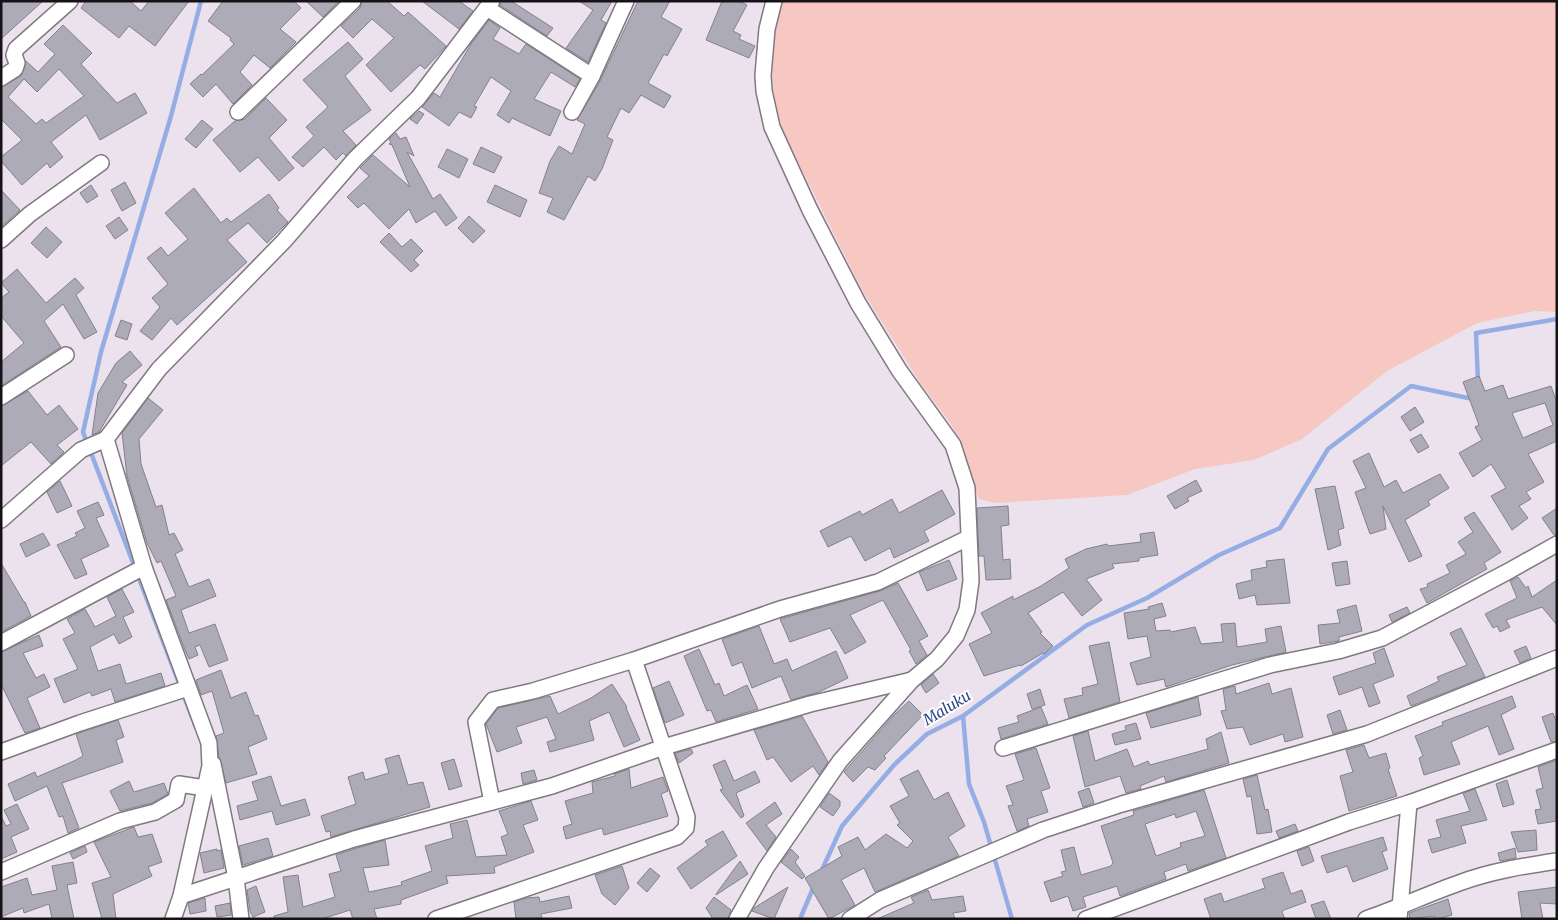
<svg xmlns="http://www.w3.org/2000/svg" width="1558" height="920" font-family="Merriweather,serif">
<rect width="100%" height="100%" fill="#ece2ed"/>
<path fill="#f7c7c2" d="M779 1H1557V312L1535 311 1477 323 1387 371 1302 439 1254 460 1195 469 1127 495 996 503 979 499 963 449 951 424 921 384 863 292 778 122C769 80 771 43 779 1Z"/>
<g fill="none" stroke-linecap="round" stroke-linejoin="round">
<g stroke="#94aee4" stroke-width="4.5">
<path d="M1478 383 1476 333 1557 319"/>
<path d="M963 716 969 784 984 822 1012 919"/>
<path d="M195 725 83 432 101 352 171 116 201 1"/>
<path d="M821 872 842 826 894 765 927 734 963 716 1087 625 1147 598 1219 555 1280 528 1328 449 1411 386 1473 399"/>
<path d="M800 919 814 886"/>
</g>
</g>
<g fill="#aeabb8" stroke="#83818d" fill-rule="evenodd">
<path d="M1 1H43L1 39Z"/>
<path d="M86 1H130L141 11 149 1H189L155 46 129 26 119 38 81 8Z"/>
<path d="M223 1H294L301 8 280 29 296 42 270 68 254 55 240 72 252 85 233 104 216 84 203 97 190 84 201 74 202 75 234 44 230 40 231 38 208 21Z"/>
<path d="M306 1H339L323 17Z"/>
<path d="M362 1H387L404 16 408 12 446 46 425 69 420 65 391 92 366 65 394 38 372 19 353 38 341 26 360 8Z"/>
<path d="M422 1H459L473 11 459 29Z"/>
<path d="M501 1H511L553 28 547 36 500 5Z"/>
<path d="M579 1H612L601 20 606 23 588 62 566 48 593 10Z"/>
<path d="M638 1H670L661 17 682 29 667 56 664 54 648 83 671 96 664 108 641 95 629 113 621 108 607 137 613 140 602 169 595 181 588 176 564 220 547 212 553 198 539 193 550 161 559 146 572 154 585 124 577 120 600 81Z"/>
<path d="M722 1H739L747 5 733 31 741 35 739 39 755 46 749 58 706 40Z"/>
<path d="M489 20 500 28 493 39 519 54 526 44 580 79 575 87 551 72 534 99 561 111 550 136 512 118 509 123 497 115 511 91 491 77 474 106 477 107 471 118 459 112 449 126 422 107 434 93 440 97 471 44Z"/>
<path d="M63 25 92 53 81 64 117 103 135 93 147 113 100 140 86 115 51 142 63 157 50 168 47 163 22 185 1 161V157L22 140 1 119V87L21 76 26 61 38 72 55 54 44 44ZM59 69 84 96 46 123 42 119 36 124 8 97 24 79 37 92Z"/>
<path d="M348 42 363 59 345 76 371 110 343 131 356 145 346 156 343 153 336 160 324 147 303 167 292 157 314 136 306 127 328 107 303 80Z"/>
<path d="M266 98 287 120 269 138 294 168 279 181 258 157 240 172 213 140 235 121 245 119Z"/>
<path d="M419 111 424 114 417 124 410 119Z"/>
<path d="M202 120 213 129 196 148 185 139Z"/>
<path d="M396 133 400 139 406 137 414 156 407 152 433 199 440 194 457 218 446 226 435 211 416 223 409 209 389 229 364 203 358 208 347 197 369 176 360 168 373 155 410 187 392 145 389 144 391 143 389 139Z"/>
<path d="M481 147 502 157 494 173 473 164Z"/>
<path d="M447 149 468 159 459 178 438 167Z"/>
<path d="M125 182 136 203 122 211 111 190Z"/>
<path d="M91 185 98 196 87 203 80 193Z"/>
<path d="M495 185 527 200 520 217 487 202Z"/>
<path d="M194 188 221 223 227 218 231 222 269 194 279 208 277 210 288 222 267 243 248 223 227 240 247 262 177 325 171 318 152 340 140 331 160 307 152 298 168 284 147 258 161 247 168 256 188 239 165 213Z"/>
<path d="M1 190 20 210 1 227Z"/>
<path d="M469 216 485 231 473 243 458 228Z"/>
<path d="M119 217 128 230 115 239 106 226Z"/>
<path d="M46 227 62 242 47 258 31 243Z"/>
<path d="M389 233 402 247 411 239 423 251 414 260 419 265 411 272 380 242Z"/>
<path d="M17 269 46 303 75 278 84 288 76 295 97 332 84 339 63 304 44 321 61 347 1 386V362L24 343 1 316V298L9 292 1 283Z"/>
<path d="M121 320 132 324 127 340 115 336Z"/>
<path d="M130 351 142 365 122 382 127 385 99 432 92 435 98 393 116 363Z"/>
<path d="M1479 376 1485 391 1503 385 1508 399 1551 386 1557 403V441L1528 454 1544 482 1526 492 1531 499 1519 506 1528 518 1512 530 1491 496 1506 488 1491 464 1473 477 1459 453 1482 440 1475 427 1479 425 1463 382ZM1545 403 1553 425 1523 438 1512 413Z"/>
<path d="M28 391 47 415 59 405 78 429 57 445 64 452 51 464 31 442 1 466V406Z"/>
<path d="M148 398 163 410 139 439 141 464 156 507 162 505 169 535 174 533 183 550 175 554 189 587 209 579 216 596 181 610 189 633 215 624 228 660 209 667 200 645 195 647 198 655 189 659 185 650 166 600 176 596 161 561 157 563 147 543 127 476 122 433Z"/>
<path d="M1415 407 1424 422 1410 431 1401 417Z"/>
<path d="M1421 434 1429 447 1418 453 1410 440Z"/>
<path d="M1369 453 1384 487 1396 480 1403 493 1440 474 1449 488 1428 501 1430 505 1405 520 1422 556 1409 562 1383 506 1386 529 1370 534 1355 492 1366 488 1353 461Z"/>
<path d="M1196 480 1202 491 1187 498 1189 501 1175 509 1167 496Z"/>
<path d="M60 481 72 506 57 513 47 492Z"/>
<path d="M1335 486 1344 528 1338 530 1341 545 1328 550 1315 489Z"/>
<path d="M942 490 955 514 924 531 929 541 894 558 890 548 865 561 851 536 828 547 820 531 860 511 862 515 892 499 899 513Z"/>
<path d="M98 502 104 515 96 518 109 546 81 559 87 574 75 579 57 545 77 536 75 533 85 528 77 511Z"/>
<path d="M1008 506 1009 525 1001 526 1003 560 1010 559 1011 579 986 580 984 556H979L977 508Z"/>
<path d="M1557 508V535H1554L1542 518Z"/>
<path d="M1474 512 1501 552 1484 563 1487 569 1427 603 1420 589 1428 587 1427 584 1450 573 1446 565 1466 554 1458 542 1473 532 1464 518Z"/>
<path d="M1154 532 1158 555 1139 558V561L1112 564 1114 568 1086 579 1102 600 1082 616 1063 592 1028 613 1042 632 1040 633 1053 646 1044 654 1043 653 1021 666 1020 665 984 676 969 644 992 633 981 613 1013 596V600L1041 586 1069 568 1065 559 1086 549 1107 544 1108 546 1141 542 1140 534Z"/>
<path d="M43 533 50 545 26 557 20 544Z"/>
<path d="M1284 559 1290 603 1257 605 1255 595 1239 599 1236 584 1252 580 1251 570 1267 567 1266 561Z"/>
<path d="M949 560 957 579 927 591 919 572Z"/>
<path d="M1347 561 1350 584 1336 586 1332 563Z"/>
<path d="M1 563 24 602H25L31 616 1 632Z"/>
<path d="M1518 577 1526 588 1528 586 1532 597 1557 580V625L1542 607 1506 620 1510 627 1500 632 1497 626 1493 628 1485 614 1517 598 1510 581Z"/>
<path d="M898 583 928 636 919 641 927 655 916 664 909 651 911 650 883 600 850 615 866 642 845 654 830 628 790 642 780 619 880 591Z"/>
<path d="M122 589 134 612 123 617 132 637 119 644 114 634 90 647 98 671 120 664 126 684 161 673 165 686 115 702 111 689 92 696 90 692 64 703 54 679 78 669 63 639 75 633 67 619 85 609 95 627 116 616 107 597Z"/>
<path d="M1162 603 1166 616 1154 619 1156 631 1170 630 1171 632 1195 627 1201 644 1223 642 1221 624 1235 623 1237 647 1267 642 1265 629 1281 626 1286 652 1232 665 1166 687 1164 679 1137 685 1130 663 1151 657 1147 636 1128 639 1124 613 1149 609 1148 607Z"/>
<path d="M1356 605 1362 631 1339 637V641L1320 644 1318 625 1340 623 1337 610Z"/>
<path d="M1407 607 1410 613 1392 622 1389 615Z"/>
<path d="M759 626 774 664 787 659 792 671 836 651 848 678 819 692 791 700 781 676 752 688 742 662 732 666 722 639Z"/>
<path d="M1461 628 1485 677 1411 706 1407 696 1439 681 1437 677 1467 665 1450 633Z"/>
<path d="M39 635 43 646 23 653 36 678 44 674 50 687 27 698 40 728 25 733 1 684V652Z"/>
<path d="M1109 642 1120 702 1069 718 1064 699 1083 695 1082 688 1098 684 1089 646Z"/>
<path d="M1526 646 1531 658 1520 663 1514 651Z"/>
<path d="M1384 648 1394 676 1373 684 1380 703 1369 707 1362 687 1339 695 1333 677 1376 663 1373 653Z"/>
<path d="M699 649 715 685 719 683 724 696 747 685 758 709 716 722 711 710 707 711 684 656Z"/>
<path d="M221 670 231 698 246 692 255 716 258 715 267 739 248 747 257 774 226 783 219 757 216 736 224 733 212 691 201 695 196 680Z"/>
<path d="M933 674 939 683 926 693 921 685Z"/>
<path d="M669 681 684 715 665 723 653 688Z"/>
<path d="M1269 683 1272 694 1291 688 1303 737 1285 742 1283 734 1250 745 1243 727 1227 729 1221 711 1226 710 1223 689 1235 686 1236 694Z"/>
<path d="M612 684 627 707 626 708 640 740 624 747 609 712 589 721 594 740 550 752 547 742 556 739 547 717 516 727 522 743 497 752 486 724 498 708 550 696 558 714 591 698Z"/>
<path d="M1040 689 1045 705 1032 709 1027 694Z"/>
<path d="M1512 696 1516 707 1501 715 1514 749 1499 755 1488 726 1451 742 1460 764 1424 775 1419 758 1423 756 1415 736 1443 725 1442 722Z"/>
<path d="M1198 697 1201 715 1151 728 1146 713Z"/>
<path d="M909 701 923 715 884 756 886 758 875 770 868 767 853 782 844 772 894 715Z"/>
<path d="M1041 707 1048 724 1001 739 998 728 1019 722 1017 716Z"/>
<path d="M1340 710 1347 730 1333 734 1327 715Z"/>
<path d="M1553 713 1557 723V741L1551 742 1542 717Z"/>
<path d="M802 716 828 762 819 775 813 766 791 782 773 757 767 760 754 730Z"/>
<path d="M118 720 124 737 116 740 123 762 62 783 79 828 68 833 63 816 59 817 47 786 15 801 8 784 35 772 37 777 76 760 83 756 76 734Z"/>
<path d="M1136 723 1141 739 1115 745 1112 734 1126 730 1125 726Z"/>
<path d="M1088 731 1095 761 1127 749 1134 767 1148 761 1150 765 1208 749 1206 739 1221 732 1229 763 1166 782 1164 776 1140 786 1141 789 1126 793 1120 776 1085 787 1073 736Z"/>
<path d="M1364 745 1369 758 1386 753 1390 768 1388 769 1397 796 1349 811 1340 776 1353 772 1346 750Z"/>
<path d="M1036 748 1050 788 1041 791 1048 812 1027 819 1029 826 1017 831 1008 806 1013 805 1006 786 1024 780 1015 754Z"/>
<path d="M691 749 693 753 679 763 675 753Z"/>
<path d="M399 755 408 785 423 782 430 807 331 837 330 831 326 832 321 816 356 804 348 777 363 772 365 780 389 773 385 759Z"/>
<path d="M454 759 462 786 449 790 441 763Z"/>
<path d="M725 760 734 781 755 771 760 782 736 793 744 816 741 818 720 790 723 789 713 765Z"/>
<path d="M1557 760V821L1538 824 1535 810 1541 809 1536 790 1543 788 1538 767Z"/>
<path d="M629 769 631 788 663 777 668 791 661 794 668 816 604 835 602 828 566 839 563 827 572 824 565 801 593 793 592 782 615 776 614 774Z"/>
<path d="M534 770 537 780 523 784 521 773Z"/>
<path d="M918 770 934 800 948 792 965 826 948 837 959 856 875 892 864 868 841 880 855 905 829 919 805 878 842 856 838 847 858 837 865 850 886 834 907 848 913 841 897 825 900 823 890 806 909 796 900 779Z"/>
<path d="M1257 775 1265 810 1268 809 1272 832 1257 834 1251 796 1247 797 1243 779Z"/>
<path d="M271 776 281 806 305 799 310 815 276 825 272 811 240 820 237 806 258 800 252 782Z"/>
<path d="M1507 780 1514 804 1503 807 1496 784Z"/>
<path d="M129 781 134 792 164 783 168 794 152 803 120 811 110 791Z"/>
<path d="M1089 788 1094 803 1083 807 1078 792Z"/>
<path d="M1475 789 1487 820 1461 826 1466 843 1432 853 1428 840 1441 837 1436 820 1470 811 1463 793Z"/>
<path d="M1204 790 1226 858 1188 871 1186 864 1164 872 1166 879 1120 896 1117 886 1083 897 1086 907 1073 911 1068 896 1051 902 1044 882 1063 876 1061 872 1066 871 1061 850 1074 847 1081 875 1111 866 1113 863 1101 826 1134 815 1133 811ZM1196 811 1205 836 1180 843 1181 847 1156 856 1145 824 1175 814 1176 818Z"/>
<path d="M829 793 840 801V806L833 816 820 807Z"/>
<path d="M531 801 538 820 523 825 534 852 494 867 495 873 446 876 448 883 401 900V904L374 909 377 919H353L350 910 322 919H274V916L288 912 283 877 298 875 303 907 335 897 329 874 341 871 336 855 357 848 385 840 389 865 363 868 369 892 402 885 401 882 432 871 425 846 453 838 450 824 467 820 476 857 507 855 501 837 508 834 499 811Z"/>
<path d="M775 802 782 814 766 825 776 837 767 851 746 823Z"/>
<path d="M17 804 29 829 11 837 17 852 1 859V816L6 826 11 824 4 810Z"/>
<path d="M1295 824 1298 831 1279 838 1276 831Z"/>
<path d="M134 827 138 837 152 834 162 862 148 867 152 876 113 894 116 919H102L92 883 111 877 94 842Z"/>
<path d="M1536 830 1537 850 1518 852 1511 832Z"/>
<path d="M723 831 737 856 691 889 677 868 708 845 705 841Z"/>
<path d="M1383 837 1387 850 1382 852 1388 869 1353 882 1347 866 1327 873 1321 856Z"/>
<path d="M268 838 273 856 243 865 239 846Z"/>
<path d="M85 846 87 852 73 859 70 853Z"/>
<path d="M1309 847 1314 861 1302 866 1297 851Z"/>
<path d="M1515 848 1516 858 1500 861 1498 853Z"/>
<path d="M217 849V851L221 850 224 868 204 873 200 853Z"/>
<path d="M791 849 799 857 795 862 805 876 802 879 781 862Z"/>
<path d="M740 861 748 874 716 895V894Z"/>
<path d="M73 862 77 883 67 885 74 919H52L49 904 24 913 23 908 1 917V887L27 878 32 895 57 890 52 866Z"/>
<path d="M622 866 629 888 615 905 602 894 595 875Z"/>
<path d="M650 868 660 876 647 892 637 883Z"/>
<path d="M1283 872 1291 894 1302 890 1306 902 1284 910 1282 912 1285 919H1211L1204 899 1221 893 1224 902 1265 888 1262 879Z"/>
<path d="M256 886 265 912 253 917 250 911 247 890Z"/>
<path d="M788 887 774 919 752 911 754 908Z"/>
<path d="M1557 887V904L1540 903 1543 919H1522L1518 892Z"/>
<path d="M928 890 932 900 963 896 966 911 953 913 955 919H877L914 903 911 897Z"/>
<path d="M569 896 572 908 541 914 542 918 516 919 514 902 526 898 539 897 540 902Z"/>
<path d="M714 897 731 910 728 919H713L706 908Z"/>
<path d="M205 898 206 911 190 914 188 903Z"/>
<path d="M1448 899 1452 915 1438 919H1434V916L1410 919 1409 913Z"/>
<path d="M1324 901 1331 919H1316L1311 905Z"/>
<path d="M230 903 231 915 217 917 215 906Z"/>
</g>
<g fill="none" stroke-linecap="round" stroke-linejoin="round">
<g stroke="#817882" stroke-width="18">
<g id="street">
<path d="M487 8 592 76"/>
<path d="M1 78 15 69 17 63 14 55 16 49 70 1"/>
<path d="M238 112 353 1"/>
<path d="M572 112 592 76 626 1"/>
<path d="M1 240 30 214 101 163"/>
<path d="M1 397 66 355"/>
<path d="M1 520 81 450 106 439"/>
<path d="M1 643 144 567"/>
<path d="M1003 748 1270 665 1338 651 1382 638 1507 572 1557 544"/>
<path d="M1 752 80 723 188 688"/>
<path d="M213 764 236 878 241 919"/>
<path d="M492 802 476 722 493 700 533 691 634 660 780 609 878 582 968 538"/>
<path d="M1 872 120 821 155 812 176 800 179 784 205 788"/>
<path d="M181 896 354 839 552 786 664 747 810 704 912 680"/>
<path d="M173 919 181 896 210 766 209 743 144 567 106 439 159 369 284 241 355 159 418 98 492 1"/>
<path d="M436 919 677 837 686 828 687 817 634 660"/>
<path d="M737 919 766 868 840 761 912 680 937 659 956 636 967 610 971 581 967 488 953 445 899 370 858 303 810 210 772 127 764 91 763 75 767 29 774 1"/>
<path d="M850 919 880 900 1043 830 1122 804 1367 734 1557 658"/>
<path d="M1086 919 1349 822 1409 803 1557 750"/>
<path d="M1366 919C1398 908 1428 894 1459 883 1491 871 1524 866 1557 861"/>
<path d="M1399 919 1409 803"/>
</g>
</g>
<use href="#street" stroke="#fff" stroke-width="15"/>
</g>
<g text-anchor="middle" stroke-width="4" stroke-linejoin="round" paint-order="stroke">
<g font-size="15" font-style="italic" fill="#2b4686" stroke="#fff">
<text transform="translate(947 708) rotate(-31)" y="5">Maluku</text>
</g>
</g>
<rect width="1558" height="920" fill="none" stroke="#161216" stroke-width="5"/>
</svg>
